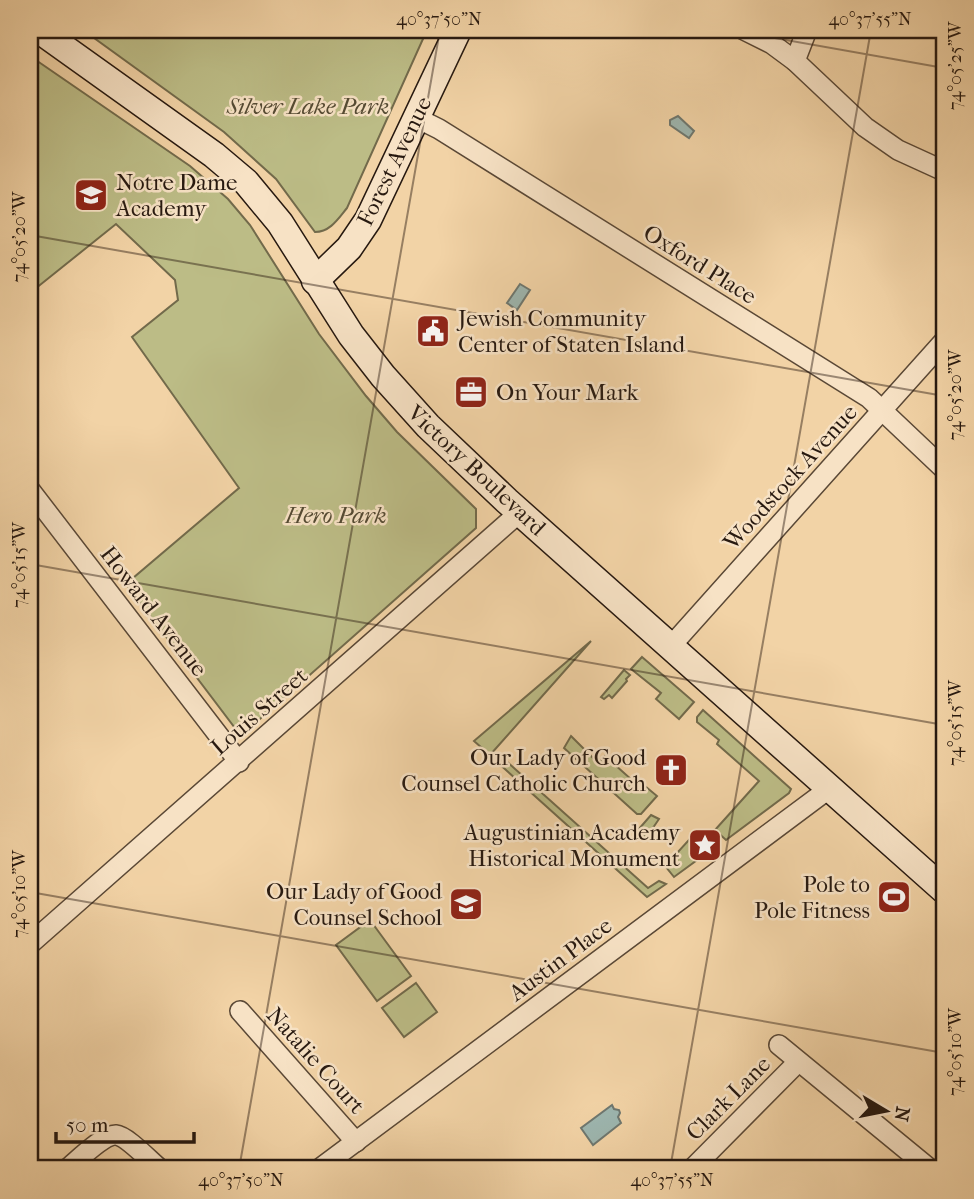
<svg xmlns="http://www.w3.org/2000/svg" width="974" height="1199" font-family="'IM FELL French Canon',serif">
<rect width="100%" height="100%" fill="#f2d3a6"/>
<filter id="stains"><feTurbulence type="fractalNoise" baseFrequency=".00286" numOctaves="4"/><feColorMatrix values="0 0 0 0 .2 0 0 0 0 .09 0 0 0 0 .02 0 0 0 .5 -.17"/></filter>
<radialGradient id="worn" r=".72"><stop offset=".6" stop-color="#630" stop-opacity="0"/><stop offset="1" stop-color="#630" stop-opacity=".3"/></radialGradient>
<g fill="#bcbc86" stroke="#726a4b" stroke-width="2">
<path d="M83 30H427L347 208C338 219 330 232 315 232L276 179 224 132Z"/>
<path d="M30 56 190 166 228 199 250 225 319 334 366 396 397 432 476 509V528L252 726 238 732 126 584 239 488 132 337 178 300 175 280 116 224 30 293Z"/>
<path d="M591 641 490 755 474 741Z"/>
<path d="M642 657 694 702 679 719 656 699 661 693 631 669Z"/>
<path d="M624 670 630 675 626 679 627 681 612 698 609 695 604 699 601 697Z"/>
<path d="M703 710 791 789 789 793 726 840 715 830 759 781 717 744 719 740 697 722V717Z"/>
<path d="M571 736 598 763 605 756 642 789 645 786 657 796 641 814H637L564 748Z"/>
<path d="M499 758 503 762 505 760 648 888 659 881 666 884 647 897 496 761Z"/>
<path d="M651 815 659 819 646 838 638 830Z"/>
<path d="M697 831 706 838 700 844 703 849 708 852 674 877 666 867 667 864Z"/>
<path d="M370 920 411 976 377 1001 336 945Z"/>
<path d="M416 983 437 1012 404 1037 382 1008Z"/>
</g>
<g fill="#9db6af" stroke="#6e776f" stroke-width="2">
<path d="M678 116 694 131 689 138 670 125V120Z"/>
<path d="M520 284 530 290 517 310 507 303Z"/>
<path d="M612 1105 614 1109 619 1110 620 1113 618 1117 621 1123 593 1145 581 1128Z"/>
</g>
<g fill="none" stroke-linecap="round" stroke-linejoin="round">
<g stroke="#5a4836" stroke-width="22">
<g id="minor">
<path d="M744 30 772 44 795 61 865 127 898 150 944 171"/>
<path d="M795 61 807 30"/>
<path d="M417 118 439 129 869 398 944 469"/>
<path d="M30 490 239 762"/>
<path d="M671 646 944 341"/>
<path d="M30 944 520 512"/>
<path d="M240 1011 356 1142"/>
<path d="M779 1045 930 1169"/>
<path d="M67 1169C77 1161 104 1134 116 1135 127 1136 151 1162 160 1169"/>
<path d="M319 1169 830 788"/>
<path d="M692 1169 798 1062"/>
</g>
</g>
<g stroke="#271910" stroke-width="29">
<g id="secondary">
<path d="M39 30 214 155 246 182 280 223 351 335 383 376 428 426 507 501 944 890"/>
<path d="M315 281 349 248 368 220 458 30"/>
</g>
</g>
<use href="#minor" stroke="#f7e2c5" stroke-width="19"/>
<use href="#secondary" stroke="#f7e2c5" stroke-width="26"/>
</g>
<path fill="none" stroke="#271910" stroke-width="2" stroke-opacity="0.45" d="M729 30 944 68M30 235 944 396M30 564 944 725M30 892 944 1053M239 1169 440 30M670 1169 871 30"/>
<defs>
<g id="school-square" transform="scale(1.75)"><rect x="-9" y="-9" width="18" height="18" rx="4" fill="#8f2418" stroke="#f7e2c5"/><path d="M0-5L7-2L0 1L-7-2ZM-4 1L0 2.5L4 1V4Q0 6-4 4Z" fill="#fff"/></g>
<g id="civic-square" transform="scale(1.75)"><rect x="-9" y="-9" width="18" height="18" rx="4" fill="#8f2418" stroke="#f7e2c5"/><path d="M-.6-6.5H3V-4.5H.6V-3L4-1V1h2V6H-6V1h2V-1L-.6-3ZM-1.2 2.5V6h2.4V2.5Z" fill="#fff"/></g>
<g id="office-square" transform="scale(1.75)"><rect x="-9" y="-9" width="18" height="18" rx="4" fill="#8f2418" stroke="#f7e2c5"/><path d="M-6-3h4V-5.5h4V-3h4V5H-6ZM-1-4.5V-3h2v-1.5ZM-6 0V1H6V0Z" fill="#fff"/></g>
<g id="church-square" transform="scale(1.75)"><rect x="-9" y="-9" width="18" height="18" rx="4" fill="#8f2418" stroke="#f7e2c5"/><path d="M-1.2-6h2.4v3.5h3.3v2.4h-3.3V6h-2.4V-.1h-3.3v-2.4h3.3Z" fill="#fff"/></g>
<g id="sight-square" transform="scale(1.75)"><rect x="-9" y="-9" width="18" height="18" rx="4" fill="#8f2418" stroke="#f7e2c5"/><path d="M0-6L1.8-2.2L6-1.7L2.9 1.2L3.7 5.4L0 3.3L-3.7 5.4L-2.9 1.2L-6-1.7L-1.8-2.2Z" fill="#fff"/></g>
<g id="stadium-square" transform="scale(1.75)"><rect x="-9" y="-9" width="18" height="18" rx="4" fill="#8f2418" stroke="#f7e2c5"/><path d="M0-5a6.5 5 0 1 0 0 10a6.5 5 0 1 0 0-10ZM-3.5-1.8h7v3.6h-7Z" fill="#fff"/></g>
</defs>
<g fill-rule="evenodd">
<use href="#school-square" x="91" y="195"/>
<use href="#civic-square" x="433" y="331"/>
<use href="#office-square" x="471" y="392"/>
<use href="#church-square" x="671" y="770"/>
<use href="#sight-square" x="705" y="845"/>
<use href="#stadium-square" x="894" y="897"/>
<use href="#school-square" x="466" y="904"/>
</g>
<g text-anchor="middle" stroke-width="5" stroke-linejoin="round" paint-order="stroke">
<g font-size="23" font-style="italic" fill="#544a33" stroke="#f7e2c5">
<text x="308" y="114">Silver Lake Park</text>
<text x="336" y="523">Hero Park</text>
</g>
<g font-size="23" fill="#271910" stroke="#f7e2c5">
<text transform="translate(394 161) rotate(-64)" y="8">Forest Avenue</text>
<text transform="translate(700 264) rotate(32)" y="8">Oxford Place</text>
<text transform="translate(477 470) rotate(43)" y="8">Victory Boulevard</text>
<text transform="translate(790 477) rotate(-48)" y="8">Woodstock Avenue</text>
<text transform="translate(154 611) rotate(52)" y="8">Howard Avenue</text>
<text transform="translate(259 711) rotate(-41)" y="8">Louis Street</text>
<text transform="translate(560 959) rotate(-37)" y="8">Austin Place</text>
<text transform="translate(316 1060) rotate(48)" y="8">Natalie Court</text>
<text transform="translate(728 1098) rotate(-45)" y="8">Clark Lane</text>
</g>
<g font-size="23" fill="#271910" stroke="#f7e2c5" text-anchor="end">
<text x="116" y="190" text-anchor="start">Notre Dame<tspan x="116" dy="26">Academy</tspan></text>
<text x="458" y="326" text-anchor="start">Jewish Community<tspan x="458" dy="26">Center of Staten Island</tspan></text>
<text x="496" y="400" text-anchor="start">On Your Mark</text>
<text x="646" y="765">Our Lady of Good<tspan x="646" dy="26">Counsel Catholic Church</tspan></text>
<text x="680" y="840">Augustinian Academy<tspan x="680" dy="26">Historical Monument</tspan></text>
<text x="870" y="892">Pole to<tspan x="870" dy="26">Pole Fitness</tspan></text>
<text x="442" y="899">Our Lady of Good<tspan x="442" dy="26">Counsel School</tspan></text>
</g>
</g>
<rect width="974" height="1199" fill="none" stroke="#f2d3a6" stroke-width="77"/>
<g transform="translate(886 1111) rotate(100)" stroke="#f7e2c5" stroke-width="5" paint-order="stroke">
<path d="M0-5L12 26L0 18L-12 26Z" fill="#271910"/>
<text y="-10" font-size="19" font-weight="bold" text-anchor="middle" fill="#271910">N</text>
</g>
<path d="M56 1132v10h138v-10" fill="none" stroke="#271910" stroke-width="3.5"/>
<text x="66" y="1132" font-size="21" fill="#271910" stroke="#f7e2c5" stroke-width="5" paint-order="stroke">50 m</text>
<rect x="38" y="38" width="898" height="1122" fill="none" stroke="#271910" stroke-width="2.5"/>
<g font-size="18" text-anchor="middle" fill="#271910">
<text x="439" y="25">40°37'50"N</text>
<text x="870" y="25">40°37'55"N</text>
<text transform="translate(955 66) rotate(-90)" y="6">74°05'25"W</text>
<text transform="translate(19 237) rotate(-90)" y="6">74°05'20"W</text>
<text transform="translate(955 395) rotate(-90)" y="6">74°05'20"W</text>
<text transform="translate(19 565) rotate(-90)" y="6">74°05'15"W</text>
<text transform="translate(955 723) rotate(-90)" y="6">74°05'15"W</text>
<text transform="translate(19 894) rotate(-90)" y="6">74°05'10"W</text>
<text transform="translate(955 1052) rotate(-90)" y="6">74°05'10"W</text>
<text x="241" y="1186">40°37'50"N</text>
<text x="672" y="1186">40°37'55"N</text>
</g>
<rect width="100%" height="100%" filter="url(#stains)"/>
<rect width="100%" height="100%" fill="url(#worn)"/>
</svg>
